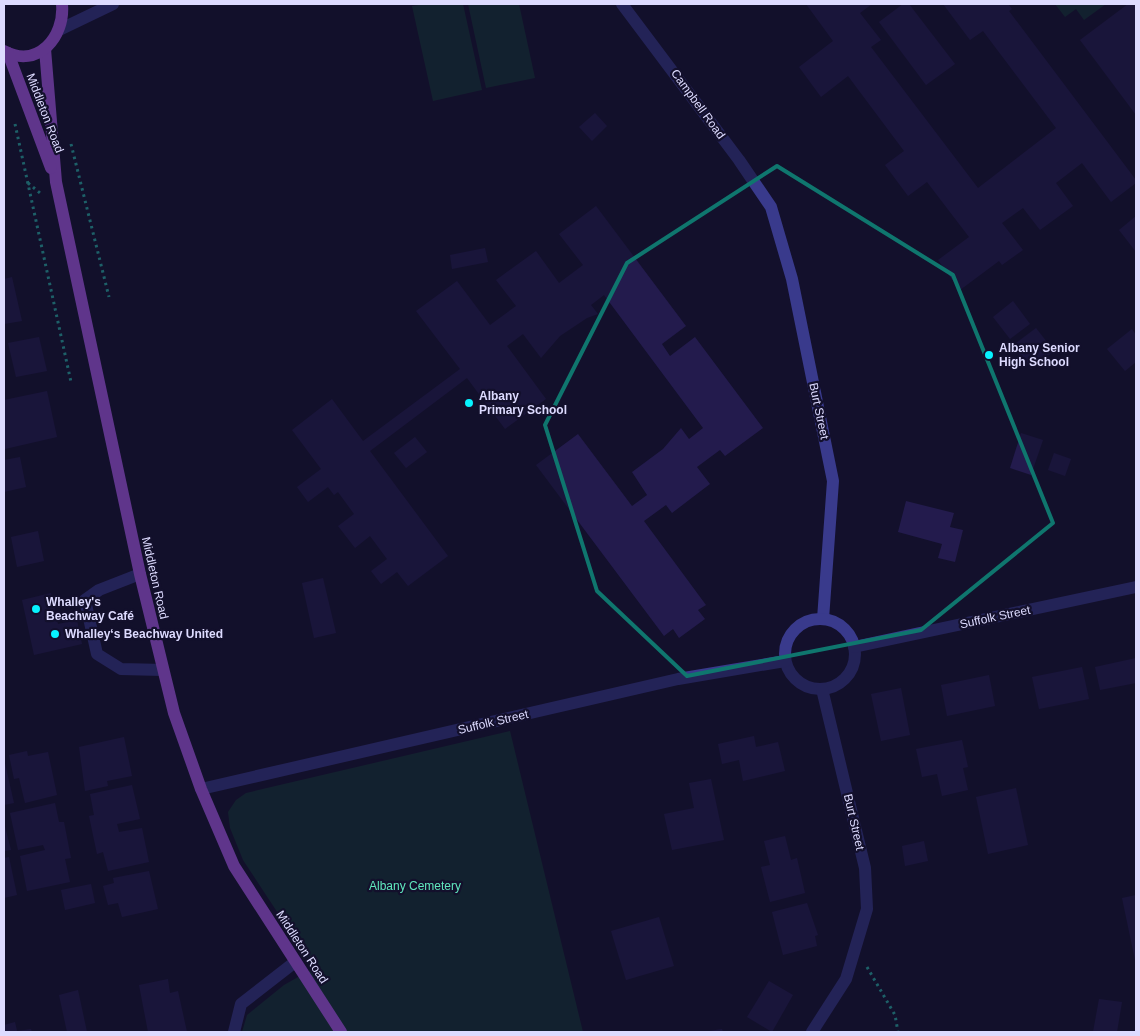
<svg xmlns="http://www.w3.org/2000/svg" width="1140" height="1036" font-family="Arial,sans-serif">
<rect width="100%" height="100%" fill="#13102c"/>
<g fill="#133633">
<path d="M425 4H463L482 90 433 101 412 6Z"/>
<path d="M468 4H519L535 78 486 88Z"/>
<path d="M1055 4H1106L1084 20 1076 9 1065 17Z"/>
<path d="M510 731 583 1032H242L247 1015 284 985 314 968 243 860 230 828 228 812 236 800 246 793Z"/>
</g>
<g fill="#231b4d">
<path d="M806 4H872L860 13 881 40 871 47 978 188 1056 128 983 31 970 40 943 4H1008L1012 9 1009 11 1136 180V183L1111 202 1082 163 1056 183 1073 206 1040 230 1023 208 1002 223 1023 250 1002 265 999 261 960 290 938 260 969 237 927 182 908 196 885 165 904 151 848 76 821 97 799 67 833 41Z"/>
<path d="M903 4H909L955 64 926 85 879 22Z"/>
<path d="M1128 4H1136V115L1080 40Z"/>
<path d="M595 113 607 126 592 141 579 127Z"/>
<path d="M596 206 686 326 662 344 670 356 695 337 763 428 725 456 720 450 697 467 710 484 672 513 666 505 644 521 706 605 698 610 705 619 679 638 673 629 664 636 536 465 578 434 632 506 647 495 632 472 663 449 681 428 689 439 703 428 604 295 591 305 598 314 587 318 560 336 541 358 523 334 507 346 546 399 505 429 467 378 370 451 448 556 408 586 397 572 381 584 371 571 387 559 370 536 355 548 338 526 354 514 338 492 334 495 328 487 308 502 297 487 321 469 292 430 332 399 363 441 460 369 416 311 457 281 490 325 516 306 496 280 536 251 559 283 583 265 559 234Z"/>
<path d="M1136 216V252L1119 230Z"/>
<path d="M485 248 488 262 452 269 450 255Z"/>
<path d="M12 277 22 321 4 324V279Z"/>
<path d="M1013 301 1030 324 1010 339 993 317Z"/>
<path d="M1036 328 1054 351 1031 369 1012 346Z"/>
<path d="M1132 329 1136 335V362L1125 371 1107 349Z"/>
<path d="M39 337 47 371 16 377 8 343Z"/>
<path d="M47 391 57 437 5 449 4 400Z"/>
<path d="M1021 433 1043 440 1031 475 1010 468Z"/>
<path d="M415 437 427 452 406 468 394 453Z"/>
<path d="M1054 453 1071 459 1065 476 1048 470Z"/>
<path d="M20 457 26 487 4 492V460Z"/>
<path d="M906 501 954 513 950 527 963 530 955 562 938 558 942 544 898 532Z"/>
<path d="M38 531 44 561 17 567 11 537Z"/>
<path d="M323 578 336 633 314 638 302 583Z"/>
<path d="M51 593 58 624 77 620 82 644 34 655 22 600Z"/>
<path d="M1136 658V683L1100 690 1095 667Z"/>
<path d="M1082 667 1089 699 1039 709 1032 677Z"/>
<path d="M989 675 995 706 947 716 941 685Z"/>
<path d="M901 688 910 735 881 741 871 694Z"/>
<path d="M754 736 756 747 778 742 785 771 743 781 739 760 722 764 718 744Z"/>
<path d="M124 737 132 776 107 781 108 786 85 791 79 747Z"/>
<path d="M962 740 968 767 963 768 968 790 942 796 937 774 922 777 916 749Z"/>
<path d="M27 751 28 756 48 752 57 795 25 803 19 778 14 779 9 755Z"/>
<path d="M4 759 14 803 4 805Z"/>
<path d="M711 779 724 840 672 850 664 814 694 808 689 783Z"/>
<path d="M132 785 140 819 117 824 119 832 142 828 149 862 108 871 103 852 97 854 89 816 94 815 90 794Z"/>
<path d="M1016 788 1028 845 988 854 976 797Z"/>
<path d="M55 803 59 822H64L71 858 65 859 70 882 27 891 20 856 45 850 43 845 18 850 10 813Z"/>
<path d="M4 823 11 850 4 851Z"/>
<path d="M785 836 791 860 797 858 805 893 770 902 761 867 770 865 764 841Z"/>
<path d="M924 841 928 861 905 866 902 846Z"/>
<path d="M9 857 17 895 4 898V858Z"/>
<path d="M149 871 158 909 122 917 118 903 108 905 103 886 114 883 113 878Z"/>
<path d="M91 884 95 903 65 910 61 890Z"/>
<path d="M1136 895V960H1135L1122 898Z"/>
<path d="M807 903 818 935 815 936 817 946 783 955 772 912Z"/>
<path d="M659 917 674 966 626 980 611 931Z"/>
<path d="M168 979 170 993 178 991 187 1032H148L139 985Z"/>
<path d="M769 981 793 995 772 1032 747 1017Z"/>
<path d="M78 990 87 1032H67L59 995Z"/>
<path d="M1099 999 1122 1002 1117 1032H1093Z"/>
<path d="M15 1022 17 1031 31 1029 32 1032H4V1025Z"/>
<path d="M722 1029 723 1032H709V1031Z"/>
</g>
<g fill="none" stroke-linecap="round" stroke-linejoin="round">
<g stroke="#2bc2b2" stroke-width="3" stroke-dasharray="2.5 4" stroke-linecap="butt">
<path d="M15 124 71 382"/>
<path d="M71 144 109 297"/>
<path d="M28 183 40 193"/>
<path d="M867 967 895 1015 898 1032"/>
</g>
<g stroke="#393a8c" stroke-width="12">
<path d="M622 4 739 160 771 207 792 279 833 481 823 619"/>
<path d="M61 29 113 4"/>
<path d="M140 574 99 590 85 600 97 654 121 669 163 670"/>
<circle cx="820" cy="654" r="35"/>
<path d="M854 647 1136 587"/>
<path d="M201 789 678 679 785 661"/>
<path d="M234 1032 241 1004 295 962"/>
<path d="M812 1032 846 979 867 909 865 868 822 689"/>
</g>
<g stroke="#bc62ff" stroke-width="12">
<path d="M45 49 56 182 140 574 174 713 201 789 234 866 341 1032"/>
<path d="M4 51C38 69 65 37 62 4"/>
<path d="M8 53 51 168"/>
</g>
</g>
<path d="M0 0H1140V1036H0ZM777 166 953 275 1053 523 921 630 687 676 597 591 545 425 627 263Z" fill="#13102c" fill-opacity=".55" fill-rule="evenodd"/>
<path fill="none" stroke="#0f766e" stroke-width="4" stroke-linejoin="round" d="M777 166 953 275 1053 523 921 630 687 676 597 591 545 425 627 263Z"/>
<g fill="#07f3ff" stroke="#13102c" stroke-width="2">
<circle cx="989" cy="355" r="5"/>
<circle cx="469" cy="403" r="5"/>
<circle cx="36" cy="609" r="5"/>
<circle cx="55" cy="634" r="5"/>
</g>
<g text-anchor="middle" stroke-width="4.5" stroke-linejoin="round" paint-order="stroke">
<g font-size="12" fill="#dddbff" stroke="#13102c">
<text transform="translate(698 104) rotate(54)" y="4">Campbell Road</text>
<text transform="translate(45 113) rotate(69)" y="4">Middleton Road</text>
<text transform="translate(819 411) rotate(78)" y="4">Burt Street</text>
<text transform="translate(155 578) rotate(77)" y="4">Middleton Road</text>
<text transform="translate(995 617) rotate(-12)" y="4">Suffolk Street</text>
<text transform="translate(493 722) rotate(-13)" y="4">Suffolk Street</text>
<text transform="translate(854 822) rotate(77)" y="4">Burt Street</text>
<text transform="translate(302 947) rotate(57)" y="4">Middleton Road</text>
</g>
<g font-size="12" font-weight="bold" fill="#dddbff" stroke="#13102c" text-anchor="start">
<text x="999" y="352">Albany Senior<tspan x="999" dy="14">High School</tspan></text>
<text x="479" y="400">Albany<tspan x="479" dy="14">Primary School</tspan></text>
<text x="46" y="606">Whalley's<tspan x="46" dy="14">Beachway Café</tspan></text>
<text x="65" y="638">Whalley‘s Beachway United</text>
</g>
<g font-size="12" fill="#60e6bd" stroke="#13102c">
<text x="415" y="890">Albany Cemetery</text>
</g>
</g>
<rect width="1140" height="1036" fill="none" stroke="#dddbff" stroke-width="10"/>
</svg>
